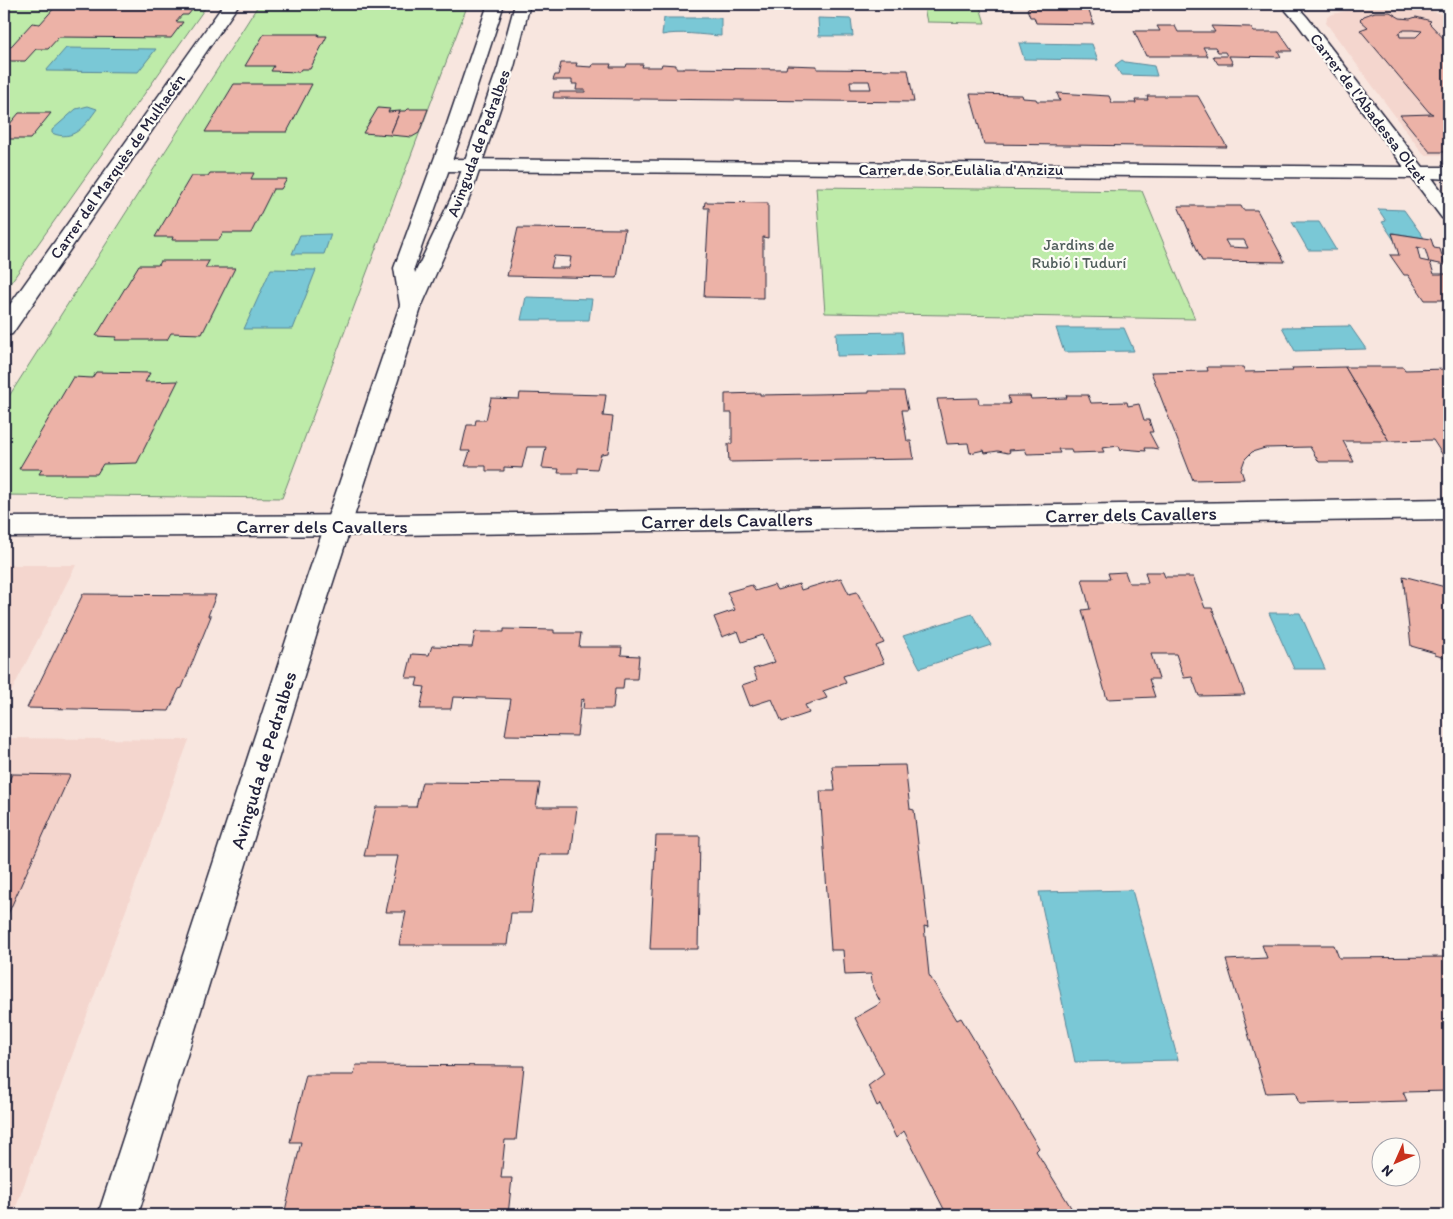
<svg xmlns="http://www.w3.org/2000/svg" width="1453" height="1219" font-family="Itim,sans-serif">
<rect width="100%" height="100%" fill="#f8e6df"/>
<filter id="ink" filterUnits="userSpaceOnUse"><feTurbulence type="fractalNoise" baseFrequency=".02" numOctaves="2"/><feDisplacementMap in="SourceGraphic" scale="10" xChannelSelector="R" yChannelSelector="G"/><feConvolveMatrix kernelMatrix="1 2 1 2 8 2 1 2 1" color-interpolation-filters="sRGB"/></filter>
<g filter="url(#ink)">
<g fill="#f4d6ce">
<path d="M1375 4H1406L1449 16V155H1424L1326 23 1327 17 1333 14Z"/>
<path d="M4 565H76L4 706Z"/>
<path d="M4 738 189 740 13 1215H4Z"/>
</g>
<g fill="#beeba9" stroke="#708672">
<path d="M4 4H208L4 292Z"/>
<path d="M259 4H468L282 498 4 495V404Z"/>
<path d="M923 4H979L985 23 927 22Z"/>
<path d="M816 187 1142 191 1195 319 825 313Z"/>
</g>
<g fill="#7ac8d6" stroke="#578698">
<path d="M664 18H721V36C701 35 680 31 662 35Z"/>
<path d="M818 18 851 19 853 36H819Z"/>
<path d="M1019 43 1092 44 1098 60 1024 59Z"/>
<path d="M66 48 156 49 138 72 46 71Z"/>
<path d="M1122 60 1125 62 1154 66 1157 76 1121 75 1115 65Z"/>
<path d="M88 106 97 109C86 124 74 143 52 133V130L76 109Z"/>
<path d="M1378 209 1404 210 1424 238 1393 233 1394 240 1382 222 1386 221Z"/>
<path d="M1292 222H1319L1336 250H1308Z"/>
<path d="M331 234 324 254H292L300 235Z"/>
<path d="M271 269 316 270 293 329H244Z"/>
<path d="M526 297 592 299 589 320H521Z"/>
<path d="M1350 326 1366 349 1295 351 1282 327Z"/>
<path d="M1056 328H1124L1134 351 1064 352Z"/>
<path d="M902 332 904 355 837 356 836 333Z"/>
<path d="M1269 613H1300L1325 669H1294Z"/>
<path d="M972 614 991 645 920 668 903 636Z"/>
<path d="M1132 890 1178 1060 1075 1062 1039 892Z"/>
</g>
<g fill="#ecb2a7" stroke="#22223b" fill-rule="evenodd">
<path d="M63 4H197L188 15H182L176 22H183L171 38 59 37 48 49H36L25 61H4V54L32 23 40 24 56 6Z"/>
<path d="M284 4H387L386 8 282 7Z"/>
<path d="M1030 4H1086L1094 24 1036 23 1034 17H1030L1027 9 1031 6Z"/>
<path d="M1375 12H1390L1400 18 1410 19 1416 17 1431 21 1429 23 1449 44V152H1430L1400 115 1433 114 1429 112 1360 30 1368 27 1360 20 1364 16ZM1404 30H1414L1422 31 1416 37H1400L1399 33Z"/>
<path d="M1157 26H1175L1178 32H1215L1211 26 1250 27 1254 32H1279L1292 51H1278L1281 57 1229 56 1233 64H1218L1213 56H1227L1225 52H1218L1215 47H1203L1208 56H1146L1134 31H1160Z"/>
<path d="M264 34H319L318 36H327L310 69H301L299 72 271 71 274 66H245Z"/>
<path d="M561 63H577L576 66 592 67 593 64H611L610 67H626L627 64H643L642 67H661L662 64 676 65V68L786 69 787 65 817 66V69L908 70 914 102 553 98 554 92H585V90H576L577 84H572V80H553L555 75H558ZM850 81H869L871 89H851Z"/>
<path d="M234 84H312L287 132H205Z"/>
<path d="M1057 93 1109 96 1112 103H1136L1135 100H1148L1147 96H1198L1227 147 984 144 970 94 1022 95 1023 98 1036 99 1037 101H1060Z"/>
<path d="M378 108 390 109 388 112 400 111 390 135 363 133Z"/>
<path d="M408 109H428L419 133 412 137 390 135 400 111H406Z"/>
<path d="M19 113H51L30 139H4V131Z"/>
<path d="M210 173H254L251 179H287L281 189H273L251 233H223L219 240H172L173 237H155L191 176H208Z"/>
<path d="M705 202 768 203V238L763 237V298L704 297 709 208H704Z"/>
<path d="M1178 206H1241L1243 210H1257L1285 262 1202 261ZM1225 240H1244L1248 248 1229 247Z"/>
<path d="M518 228 625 229 617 278 507 276ZM554 256 571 257 569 268H551Z"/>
<path d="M1392 233 1431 239 1434 248 1440 249 1445 265 1430 262 1434 274H1449V300H1425L1408 275H1404L1390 255H1399ZM1417 247 1425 249 1429 262 1420 260Z"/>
<path d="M160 261H209L205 268H235L202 334 171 333 167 340H115L117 337 96 336 139 265H158Z"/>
<path d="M1207 367H1243L1245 372 1293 371 1292 368 1345 367 1389 441H1343L1354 462H1319L1310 447 1265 448 1252 452 1245 459 1241 470 1244 479 1193 480 1151 372 1208 371Z"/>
<path d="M1345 367H1403L1405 370 1449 369V460H1446L1433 440 1389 441Z"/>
<path d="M96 372 150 373 145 382 178 381 137 463 103 464 97 474H39L42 469H19L73 377 92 378Z"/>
<path d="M869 391H904L908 410H902L907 441H911L914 459 729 462 728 444H732V413H725V394L760 393V395L869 393Z"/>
<path d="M520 393 606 395 603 416 613 417 608 453 601 454 597 469 578 468V473H558L559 469 542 468 546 447H527L522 468 504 467V471H486V466H465L470 451H461L467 425H475L476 420H486L491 398 519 399Z"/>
<path d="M1066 395H1088L1091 403 1127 402 1128 406 1139 404 1144 420H1149L1153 432H1149L1158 449 1152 448H1145L1146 451 1123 449 1121 451 1119 446 1102 448 1104 452 1072 453 1071 449H1058L1060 453 1027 454 1025 449 1009 450 1010 452 1008 453 998 451 985 453 984 450 970 453 968 443 947 444 937 399 978 398 979 404H1010L1008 396H1030L1031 399 1067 398Z"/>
<path d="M1125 572 1129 583H1148L1145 572H1163L1165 577H1193L1205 608H1212L1245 695 1199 696 1192 677 1184 678 1176 654H1151L1159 679H1149L1155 697 1107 699 1082 610 1090 609 1082 579H1110L1108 573Z"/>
<path d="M1403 576 1449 588V659L1435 655V653L1411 646Z"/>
<path d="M841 578 849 594 857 592 884 643 876 646 884 663 843 676 846 683 823 691 827 698 805 705 809 713 782 722 772 699 750 706 742 685 757 680 753 669 775 662 763 635 742 642 738 631 722 637 714 617 735 610 727 592 752 585 755 591 774 585 777 590 799 584 801 590Z"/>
<path d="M83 594 216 595 208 616H211L182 688 179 689 169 711 27 708Z"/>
<path d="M504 629 554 630V633H581L579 647H622L621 655 639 656 637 679H624L623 689H615L613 709H583L584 699 581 700 577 736 505 735 511 699 453 697 451 709H420L425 687 416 686 418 678H406L412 654 429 655 432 646 472 647 475 632H504Z"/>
<path d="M905 765 910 809 914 810 928 927 924 926 929 975 957 1020 961 1018 1039 1148 1036 1151 1075 1214 1073 1215H947L904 1131 896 1138 880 1104 877 1106 868 1086 884 1074 855 1018 881 1003 873 988 871 974 845 975 843 950H831L820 791H835L832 766Z"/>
<path d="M12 774 70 775 4 923V792Z"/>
<path d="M422 782 540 783 536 807H577L571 855H539L531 913H511L507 945H399L406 912H386L398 856H364L376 807H416Z"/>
<path d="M656 836H700L698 949H650Z"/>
<path d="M1262 945H1334L1339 958 1449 957V1091L1403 1092 1407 1101 1299 1104 1295 1092 1266 1093 1226 960 1267 958Z"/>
<path d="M356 1065 524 1066 516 1140H505L501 1178H512L508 1215H284L301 1142H290L306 1075H354Z"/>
</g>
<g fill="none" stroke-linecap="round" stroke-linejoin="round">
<g stroke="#22223b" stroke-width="3">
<g id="minor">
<path d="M224 4H239L12 334 4 336V313Z"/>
<path d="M1280 4H1295L1307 17 1423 167H1449V179L1432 178 1449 201V220L1442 218 1412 178 441 171 434 169 432 165 434 161 441 159 1404 167 1297 23Z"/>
<path d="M1441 4H1449V8L1443 7Z"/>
<path d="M1449 499V519L393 535 4 537V517L393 515Z"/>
</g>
</g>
<g stroke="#22223b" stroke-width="3">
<path id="tertiary" d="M488 4H504L465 124 414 268 415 273 454 192 498 67 515 4H530L514 67 472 192 422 305 325 607 138 1215H98L297 607 400 305 394 268 447 124Z"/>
</g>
<use href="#minor" fill="#fdfcf7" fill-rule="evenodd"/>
<use href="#tertiary" fill="#fdfcf7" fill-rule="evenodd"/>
</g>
</g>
<g text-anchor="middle" stroke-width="4.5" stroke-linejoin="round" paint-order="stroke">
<g font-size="16" fill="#22223b" stroke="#fdfcf7">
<text transform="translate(1369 108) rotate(53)" y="6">Carrer de l'Abadessa Olzet</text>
<text transform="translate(478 143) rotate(-70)" y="6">Avinguda de Pedralbes</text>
<text transform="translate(117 166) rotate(-55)" y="6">Carrer del Marquès de Mulhacén</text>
<text x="961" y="175">Carrer de Sor Eulàlia d'Anzizu</text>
</g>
<g font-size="16" fill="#515e5c" stroke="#fdfcf7">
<text x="1079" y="250">Jardins de<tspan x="1079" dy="18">Rubió i Tudurí</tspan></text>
</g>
<g font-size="19" fill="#22223b" stroke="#fdfcf7">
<text transform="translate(1131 514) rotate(-1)" y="7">Carrer dels Cavallers</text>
<text transform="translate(727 520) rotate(-1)" y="7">Carrer dels Cavallers</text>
<text x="322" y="533">Carrer dels Cavallers</text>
<text transform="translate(263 760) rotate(-73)" y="7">Avinguda de Pedralbes</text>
</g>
</g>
<rect width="1453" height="1219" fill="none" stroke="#fdfcf7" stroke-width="20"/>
<rect x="10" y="10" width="1433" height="1199" fill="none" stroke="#22223b" stroke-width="2" filter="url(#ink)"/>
<g transform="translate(1396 1162) rotate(225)"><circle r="24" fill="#fdfcf7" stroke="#a5a5ac"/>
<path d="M0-4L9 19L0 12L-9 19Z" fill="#c8321e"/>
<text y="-8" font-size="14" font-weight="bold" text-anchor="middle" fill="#22223b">N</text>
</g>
</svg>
